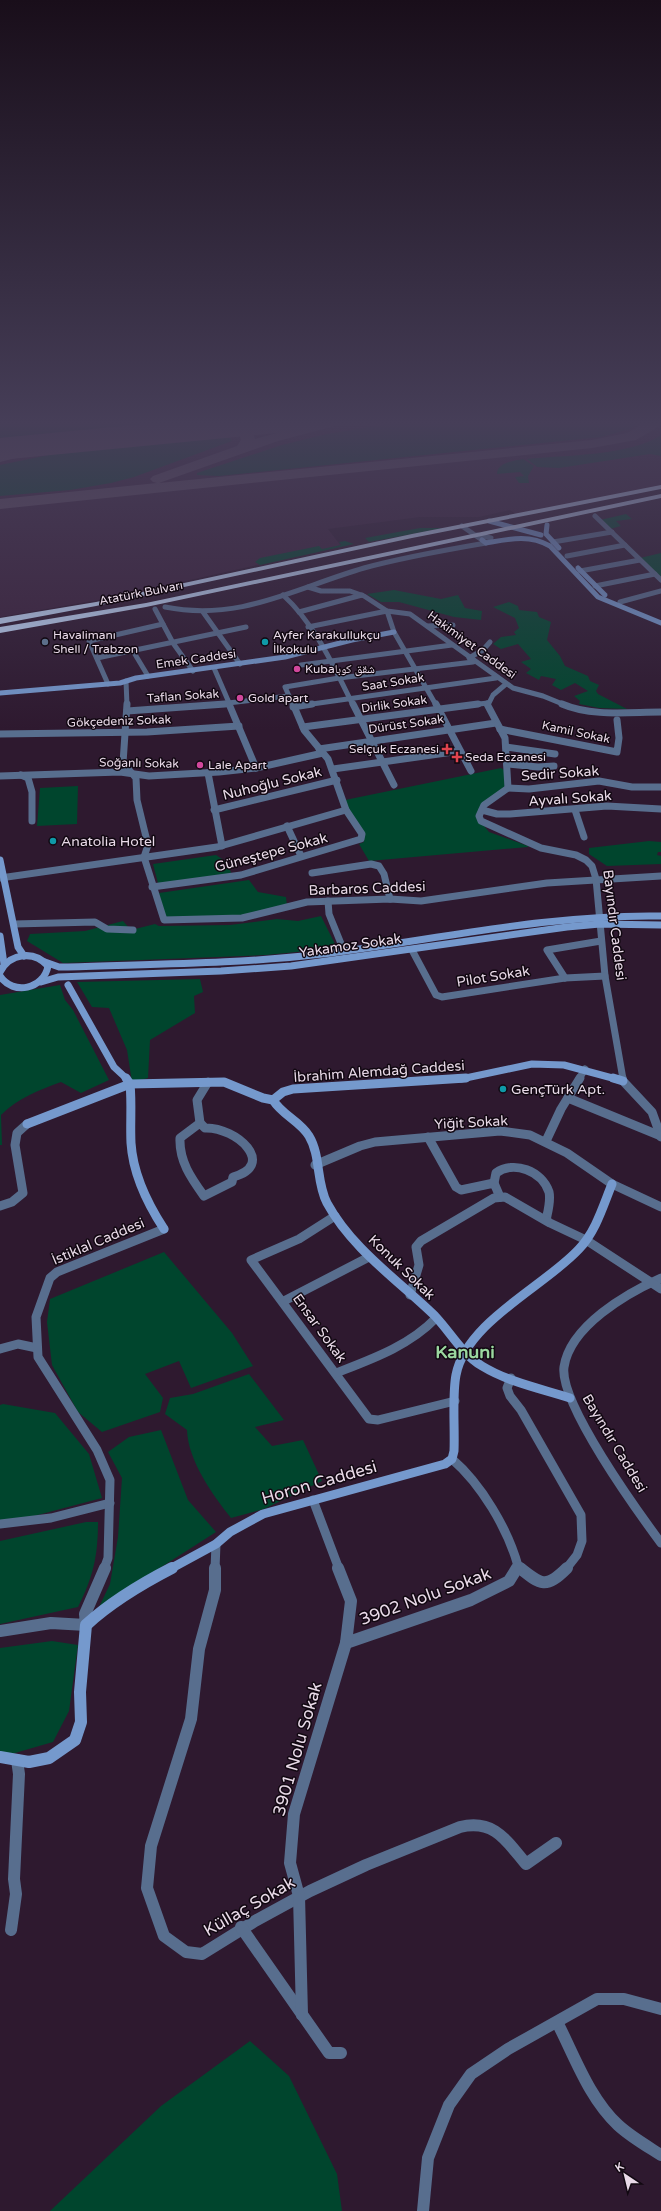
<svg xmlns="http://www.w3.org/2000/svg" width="661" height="2211" font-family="'Varela Round','Noto Naskh Arabic',sans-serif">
<rect width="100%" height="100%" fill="#2e192f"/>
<path fill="#3a203a" d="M0 420H661V486L517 515 510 510 479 517H420L328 529 341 546 110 598 0 617Z"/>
<g fill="#00452d">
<path d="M0 420H193L0 438Z"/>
<path d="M412 420H642L630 429 601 437 219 476 197 475V473L282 445 327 434Z"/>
<path d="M661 435V456L650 454 559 468 537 467 527 459C564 455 630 456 661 435Z"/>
<path d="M223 437 230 438 232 441 134 477 111 483 70 490 0 496V465L63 452Z"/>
<path d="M523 459 534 466 528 476 529 483H519L515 477 524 476 520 472 497 474C497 462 514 461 523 459Z"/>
<path d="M626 514 632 519 616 521 621 526 610 529 600 520Z"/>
<path d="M420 528H444L369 542 365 538Z"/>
<path d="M345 541 354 544 260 565 255 562 260 558 319 546 322 549 341 545 339 542Z"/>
<path d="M661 553V578L640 558Z"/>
<path d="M394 590 441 599 458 595 465 608 482 611 481 620 454 617 399 602H381L367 594Z"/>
<path d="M509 602 518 606 519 610 537 612 539 617 551 622 547 640 560 656 565 666 588 676 590 681 599 685 596 691 598 694 627 709 599 708 579 704 580 701 574 696 588 691 575 683 561 690 552 685 556 679 541 676 539 680 526 673 531 669 521 662 531 659 518 644 501 649 493 644 501 637 516 635 514 632 519 628 515 618 493 607Z"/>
<path d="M501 768 504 770 505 786 477 817 489 832 528 846V847L369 861 359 844 364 842 345 800Z"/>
<path d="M78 786 77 824 37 826 40 788Z"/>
<path d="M649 841 661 842V852H658L657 855 661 856V864L607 866 589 854V848Z"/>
<path d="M216 855 228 863 232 876 159 887 153 864Z"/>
<path d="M249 880 258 892 286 897 287 906 258 917 166 920 159 893Z"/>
<path d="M321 916 337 948 266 955 63 963 27 941 30 934 85 931 123 921 131 930 155 924 159 926 230 925 277 919 298 921Z"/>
<path d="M200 979 203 992 194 996 195 1013 150 1040 148 1078 132 1082 127 1050 109 1008 92 1007 77 982Z"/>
<path d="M60 985 65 1000 73 1010 109 1080 81 1093 61 1082C39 1090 18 1098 1 1115L2 1145H0V995Z"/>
<path d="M164 1252 232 1333 253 1366 191 1388 179 1361 145 1374 163 1398 160 1412 102 1432 78 1412 52 1365 47 1322 50 1299Z"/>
<path d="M249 1374 284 1420 255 1427 272 1446 303 1440 322 1481 264 1509 231 1518C213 1495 188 1461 187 1430L165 1414 170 1398 193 1394Z"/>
<path d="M3 1404 55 1413 89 1454 102 1498 0 1525V1405Z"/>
<path d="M161 1430 188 1500 216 1532 99 1607 110 1584 118 1537 122 1478 108 1452 129 1437Z"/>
<path d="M86 1522H98C98 1556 93 1577 78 1607L0 1624V1541Z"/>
<path d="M52 1641 78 1645 69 1711 53 1742 8 1755 0 1754V1648Z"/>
<path d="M250 2041 289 2076 337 2174 342 2211H50L161 2106Z"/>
</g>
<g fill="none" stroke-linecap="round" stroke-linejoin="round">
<g fill="#635064" fill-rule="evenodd">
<path d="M324 420H348L346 423 278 441 159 483 592 440 627 433 650 420H661V425L636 440 592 448 0 509V499L157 483 153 482 150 479 153 476 237 446 241 440 240 436 221 430 219 427 221 424 226 423 252 430 255 439Z"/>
<path d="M58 439 63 440 65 443 63 446 0 462V453Z"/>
</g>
<path fill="#635064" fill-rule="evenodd" d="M186 420H315L310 428 297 431 0 460V438Z"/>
<g stroke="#586e8e" stroke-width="5">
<path d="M595 516 661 580"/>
<path d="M462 526 482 540"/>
<path d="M477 535 491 538"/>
<path d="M553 542 612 532"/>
<path d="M567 556 625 545"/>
<path d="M580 571 640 560"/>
<path d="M595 586 655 574"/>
<path d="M308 587 321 591H350L364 596 387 611 410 614 513 688 543 696 565 705"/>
<path d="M283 595C315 624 334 667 353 705"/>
<path d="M620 602 661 591"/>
<path d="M165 607C240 622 295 588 364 568 404 557 445 550 486 543"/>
<path d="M155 609 173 643 193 671"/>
<path d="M203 612 240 664"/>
<path d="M299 612 362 595"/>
<path d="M427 626 453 625"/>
<path d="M308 627 387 611 394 632 436 705"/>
<path d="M133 651 148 676"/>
<path d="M97 658 246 627"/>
<path d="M469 658 483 650 490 642"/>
<path d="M301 665 452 645"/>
<path d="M214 668 230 705"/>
<path d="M126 681 127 705"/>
<path d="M108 684 89 641 163 624"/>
<path d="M211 705 289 696"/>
<path d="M293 705 285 687 339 678 473 662"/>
<path d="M305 705 496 678"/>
<path d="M470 705 488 703"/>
<path d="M488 705 493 695 506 684"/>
</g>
<g stroke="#586e8e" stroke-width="7">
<path d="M127 704 123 763 136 778 137 800 148 845 144 857 164 920 242 918 307 902 390 899 421 901 547 883 661 876"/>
<path d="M229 704 256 768"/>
<path d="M353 704 394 785"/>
<path d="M436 704 471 771"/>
<path d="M487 704 505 738 508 788 484 805 479 816 481 821 541 848 576 855 586 860 592 866 596 879 605 976 623 1079"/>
<path d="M562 704C592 717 629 712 661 712"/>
<path d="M293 707 312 704"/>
<path d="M127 711 225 704"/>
<path d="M303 727 478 704"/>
<path d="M500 729 617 752 619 738 617 720"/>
<path d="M0 734 147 732 239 726"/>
<path d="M506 747 555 754"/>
<path d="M319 749 496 723"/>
<path d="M507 764 538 767 554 766"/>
<path d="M333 769 460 751"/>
<path d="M208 773 222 846"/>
<path d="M21 775 28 778 32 792V821"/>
<path d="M0 776 120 772 149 776 219 772 256 768 323 753"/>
<path d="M508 788 529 789 599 781 632 787H661"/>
<path d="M214 810 337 780"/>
<path d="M482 810 497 814H510L607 806 661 809"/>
<path d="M575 810 584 837"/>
<path d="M287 826 301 856"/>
<path d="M312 873 371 864 379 866 384 874 390 899"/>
<path d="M0 878 217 847 346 810"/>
<path d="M152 887 241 875 361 839 362 834 346 810 328 759 304 730 293 704"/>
<path d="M328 901 329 914 344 951"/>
<path d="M14 924 95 922 107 929 133 930"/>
<path d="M412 950 436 995 442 997 565 978 605 976"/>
<path d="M565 978 547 950 601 941"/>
<path d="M579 1079 585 1069"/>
</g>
<g stroke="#586e8e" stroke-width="9">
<path d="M622 1078 623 1081 652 1112 661 1137"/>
<path d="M568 1098 661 1136"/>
<path d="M200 1123 205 1128C237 1127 277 1165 233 1177L232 1182 204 1196C191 1178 179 1161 180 1138Z"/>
<path d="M200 1123 197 1100 208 1082"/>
<path d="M428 1137 456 1187 461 1190 494 1183 500 1197"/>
<path d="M546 1141 561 1109 580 1078"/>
<path d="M315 1165 360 1146 375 1142 500 1131 530 1135 567 1153 612 1184 661 1207"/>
<path d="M494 1183 496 1173C514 1160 542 1171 549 1192 551 1201 548 1211 546 1220"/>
<path d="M0 1206 12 1202 23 1193 15 1145 17 1133 27 1124"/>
<path d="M335 1216 299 1239 251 1260 369 1419 378 1420 455 1401"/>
<path d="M661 1278C627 1293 570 1326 564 1367 559 1403 638 1512 661 1543"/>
<path d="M410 1295 419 1265 416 1247 421 1241 494 1198 505 1197 550 1223 586 1240 661 1289"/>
<path d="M284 1301 369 1257"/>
<path d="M0 1349 18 1344 37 1348"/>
<path d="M336 1373C372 1359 409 1346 436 1318"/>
<path d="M511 1378 507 1388 510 1396 521 1410 581 1515 582 1541 577 1555 566 1569"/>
<path d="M452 1459C481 1484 508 1529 518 1566"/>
<path d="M313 1500 339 1569"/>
<path d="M0 1524 51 1518 110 1503"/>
<path d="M518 1566 521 1569"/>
<path d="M104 1569 108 1558 110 1480 97 1450 38 1357 36 1317 50 1278 57 1272 164 1229"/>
<path d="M215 1569 216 1544"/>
<path d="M516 1569 518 1566"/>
</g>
<g stroke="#586e8e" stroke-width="12">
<path d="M215 1568V1590L199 1649 191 1719 151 1846 147 1888 164 1936 186 1952 202 1954 255 1921 310 1891 366 1865 460 1827C494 1819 506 1840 526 1864L556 1843"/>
<path d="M520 1568C541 1585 546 1589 567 1568"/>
<path d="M0 1631 51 1623 86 1625 85 1614 105 1568"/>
<path d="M346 1643 471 1600 509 1581 517 1568"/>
<path d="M241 1927 329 2053H341"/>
<path d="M11 1930 16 1894 14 1879 19 1774 17 1760"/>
<path d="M302 2015 299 1896 290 1863 294 1814 346 1643 351 1601 338 1568"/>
<path d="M557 2022C575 2057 589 2098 618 2125 631 2137 647 2146 661 2155"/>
<path d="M423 2211 428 2158 449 2105 471 2074 508 2049 597 1999H624L661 2009"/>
</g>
<g stroke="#7599cd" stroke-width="5">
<path d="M489 521 541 535"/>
<path d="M547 525 546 534 559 548"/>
<path d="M482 540 486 543C509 539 529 534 550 546L598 597 661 623"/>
<path d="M578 568 605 595"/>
<path d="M0 693 120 683 136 678 285 657 352 640 394 632"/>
</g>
<g stroke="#7599cd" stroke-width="7">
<path d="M0 860 18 947 24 956"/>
<path d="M0 936 4 964"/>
<path d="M45 962 59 967H68C153 964 238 964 322 954 435 940 547 914 661 916"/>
<path d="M0 972C10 953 34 950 48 966 44 989 13 996 0 976"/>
<path d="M41 982 58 977 221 971 291 966 567 927 600 924 661 925"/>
<path d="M68 985 114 1067 127 1079"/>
<path d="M461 1079 532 1064 564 1065 616 1079"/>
</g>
<g stroke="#7599cd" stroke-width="9">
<path d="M126 1078 130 1084C132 1104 130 1123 131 1143 133 1175 147 1203 164 1229"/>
<path d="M613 1078 623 1081"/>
<path d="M273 1100C282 1115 300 1121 309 1136 321 1156 316 1182 327 1203 352 1249 398 1280 435 1316 451 1333 462 1354 482 1366 508 1382 542 1389 570 1398"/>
<path d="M27 1124 130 1084 224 1082 263 1098 273 1100 283 1092 293 1089 466 1078"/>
<path d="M170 1569 216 1544 230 1532 263 1514 445 1464 452 1459 454 1451C455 1429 452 1395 456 1375 466 1322 545 1286 579 1249 596 1231 603 1206 612 1184"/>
</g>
<path stroke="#7599cd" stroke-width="12" d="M0 1757 29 1762 49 1758 75 1740 81 1722 80 1692 86 1625C112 1601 141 1584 172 1568"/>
<g fill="#c1d8f8" fill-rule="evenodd">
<path d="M661 485V489L412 538 96 606 0 624V618L96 602 412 534Z"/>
<path d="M661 494V498L146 607 0 633V627L146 603Z"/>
</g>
</g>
<linearGradient id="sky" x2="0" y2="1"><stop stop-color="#190e1a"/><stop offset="0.58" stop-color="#463e58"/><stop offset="1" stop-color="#463e58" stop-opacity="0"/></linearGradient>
<rect width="661" height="730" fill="url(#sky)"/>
<circle fill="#5c6f8a" stroke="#110811" stroke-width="1.5" cx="45" cy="642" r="4"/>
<g fill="#0f9aa8" stroke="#110811" stroke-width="1.5">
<circle cx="265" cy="642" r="4"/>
<circle cx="53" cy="841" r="4"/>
<circle cx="503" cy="1089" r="4"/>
</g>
<g fill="#d1479c" stroke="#110811" stroke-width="1.5">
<circle cx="297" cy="669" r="4"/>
<circle cx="240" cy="698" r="4"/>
<circle cx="200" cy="765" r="4"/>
</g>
<g fill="#e0444e" stroke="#110811" stroke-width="1.5">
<path d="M445 743h4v4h4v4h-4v4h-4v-4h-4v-4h4z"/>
<path d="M455 751h4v4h4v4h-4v4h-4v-4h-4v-4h4z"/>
</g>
<g text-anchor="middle" stroke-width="3" stroke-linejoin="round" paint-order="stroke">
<g font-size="12" fill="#e9dae8" stroke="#110811">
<text transform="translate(141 593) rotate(-11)" y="4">Atatürk Bulvarı</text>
<text transform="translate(472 645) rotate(36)" y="4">Hakimiyet Caddesi</text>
<text transform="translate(196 659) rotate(-8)" y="4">Emek Caddesi</text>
<text transform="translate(393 682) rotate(-9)" y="4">Saat Sokak</text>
<text transform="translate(183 696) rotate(-4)" y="4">Taflan Sokak</text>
<text transform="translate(394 704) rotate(-8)" y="4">Dirlik Sokak</text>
<text transform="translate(119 721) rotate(-2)" y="4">Gökçedeniz Sokak</text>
<text transform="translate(406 724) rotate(-8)" y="4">Dürüst Sokak</text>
<text transform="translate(576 732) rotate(12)" y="4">Kamil Sokak</text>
<text transform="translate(139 763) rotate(1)" y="4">Soğanlı Sokak</text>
</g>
<g font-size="12" fill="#e9dae8" stroke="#110811" text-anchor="start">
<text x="53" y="639">Havalimanı<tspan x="53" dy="14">Shell / Trabzon</tspan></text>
<text x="273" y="639">Ayfer Karakullukçu<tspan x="273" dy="14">İlkokulu</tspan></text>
<text x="305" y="673">Kubaشقق كوبا</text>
<text x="248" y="702">Gold apart</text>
<text x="439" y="753" text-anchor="end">Selçuk Eczanesi</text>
<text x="465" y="761">Seda Eczanesi</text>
<text x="208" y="769">Lale Apart</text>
</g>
<g font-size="14" fill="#e9dae8" stroke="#110811">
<text transform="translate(560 773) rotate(-4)" y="5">Sedir Sokak</text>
<text transform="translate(272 783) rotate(-14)" y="5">Nuhoğlu Sokak</text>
<text transform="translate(570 798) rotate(-4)" y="5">Ayvalı Sokak</text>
<text transform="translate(271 852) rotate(-15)" y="5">Güneştepe Sokak</text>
<text transform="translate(367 888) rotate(-2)" y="5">Barbaros Caddesi</text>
<text transform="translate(615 925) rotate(83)" y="5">Bayındır Caddesi</text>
<text transform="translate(350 945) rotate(-8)" y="5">Yakamoz Sokak</text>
<text transform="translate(493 976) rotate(-9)" y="5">Pilot Sokak</text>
<text transform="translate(379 1071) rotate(-4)" y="5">İbrahim Alemdağ Caddesi</text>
<text transform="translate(471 1122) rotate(-3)" y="5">Yiğit Sokak</text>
<text transform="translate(98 1241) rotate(-23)" y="5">İstiklal Caddesi</text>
<text transform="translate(402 1267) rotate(44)" y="5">Konuk Sokak</text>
<text transform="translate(320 1328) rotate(54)" y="5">Ensar Sokak</text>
<text transform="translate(615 1443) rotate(59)" y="5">Bayındır Caddesi</text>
</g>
<g font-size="14" fill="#e9dae8" stroke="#110811" text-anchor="start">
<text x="61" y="846">Anatolia Hotel</text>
<text x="511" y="1094">GençTürk Apt.</text>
</g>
<g font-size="17" fill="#e9dae8" stroke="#110811">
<text transform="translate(319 1482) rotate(-16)" y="6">Horon Caddesi</text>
<text transform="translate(425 1596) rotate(-20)" y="6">3902 Nolu Sokak</text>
<text transform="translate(297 1749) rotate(-74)" y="6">3901 Nolu Sokak</text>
<text transform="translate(249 1906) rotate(-30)" y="6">Küllaç Sokak</text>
</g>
<g font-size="18" font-weight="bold" fill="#9bd89f" stroke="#110811">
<text x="465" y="1358">Kanuni</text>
</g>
</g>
<g transform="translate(625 2175) rotate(325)" stroke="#110811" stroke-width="3" paint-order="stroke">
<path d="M0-3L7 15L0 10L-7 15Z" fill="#e9dae8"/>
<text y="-6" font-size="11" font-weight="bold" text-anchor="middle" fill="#e9dae8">K</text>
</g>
</svg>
